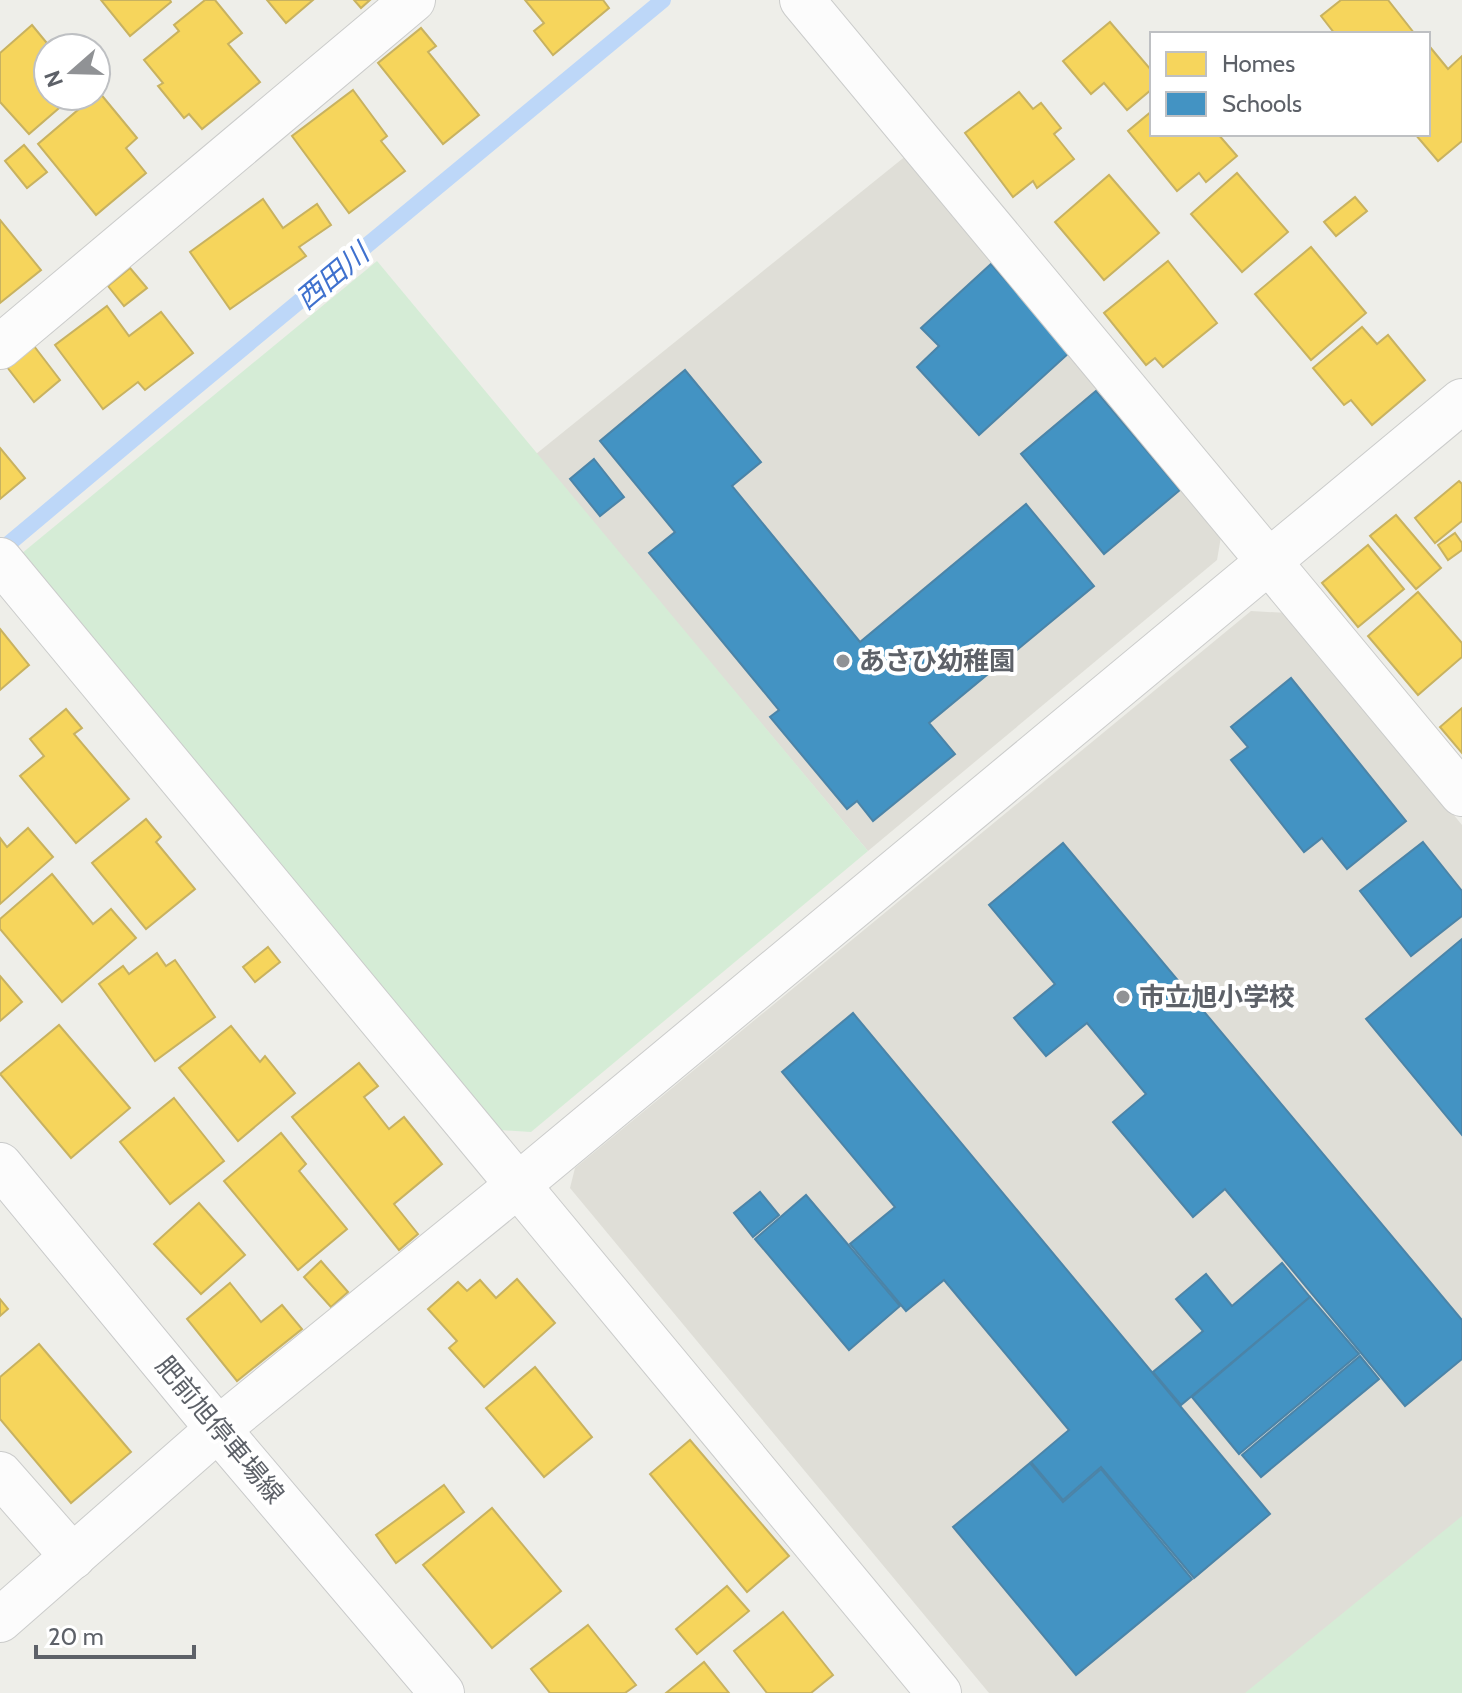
<svg xmlns="http://www.w3.org/2000/svg" width="1462" height="1693" font-family="Cabin,'Noto Sans JP',sans-serif">
<rect width="100%" height="100%" fill="#eeeee9"/>
<g fill="#dfded7">
<path d="M907 155 1222 531 1217 560 868 851 536 454Z"/>
<path d="M1251 611 1288 613 1462 825V1693H989L570 1188 575 1168Z"/>
</g>
<g fill="#d5ecd6">
<path d="M377 261 868 851 531 1132 500 1130 21 554Z"/>
<path d="M1462 1516V1693H1245Z"/>
</g>
<g fill="#f6d55c" stroke="#c8b260" stroke-width="2">
<path d="M101 0H170L171 2 130 36Z"/>
<path d="M205 0H215L242 33 228 44 260 82 202 129 189 114 184 118 158 86 163 83 144 60 179 31 174 25Z"/>
<path d="M267 0H313L286 23Z"/>
<path d="M354 0H370L361 8Z"/>
<path d="M525 0H603L609 8 553 55 534 31 544 23Z"/>
<path d="M1341 0H1388L1414 33 1335 34 1321 16Z"/>
<path d="M1110 22 1152 71V89L1127 110 1104 83 1091 94 1063 61Z"/>
<path d="M32 25 51 48H48L47 61 48 96H73L29 134 0 102V53Z"/>
<path d="M421 28 436 46 428 52 479 115 443 144 378 63Z"/>
<path d="M1430 47 1448 69 1462 56V141L1438 161 1415 134H1428V49Z"/>
<path d="M353 90 387 136 381 141 405 171 349 213 292 136Z"/>
<path d="M99 92 137 138 126 148 146 173 96 215 38 144Z"/>
<path d="M1019 92 1033 109 1041 103 1061 128 1054 134 1074 159 1037 188 1033 181 1013 197 965 133Z"/>
<path d="M1152 111V134H1218L1237 156 1206 182 1199 173 1177 191 1128 131Z"/>
<path d="M24 145 47 172 27 188 5 161Z"/>
<path d="M1237 173 1288 232 1242 272 1191 214Z"/>
<path d="M1109 175 1159 233 1104 280 1055 222Z"/>
<path d="M1355 197 1367 211 1336 236 1324 222Z"/>
<path d="M263 199 283 228 317 204 331 225 299 247 306 256 230 309 190 252Z"/>
<path d="M0 220 41 270 0 303Z"/>
<path d="M1311 247 1366 313 1311 360 1255 294Z"/>
<path d="M1168 261 1217 323 1163 367 1155 358 1146 365 1104 313Z"/>
<path d="M130 268 147 288 124 306 108 286Z"/>
<path d="M107 306 129 336 161 312 193 353 145 390 138 382 103 409 55 345Z"/>
<path d="M1362 327 1377 344 1388 335 1425 380 1372 425 1351 400 1344 405 1313 368Z"/>
<path d="M34 346 60 380 34 402 7 367Z"/>
<path d="M0 448 25 478 0 499Z"/>
<path d="M1459 481 1462 484V521L1435 543 1415 518Z"/>
<path d="M1396 515 1441 568 1416 589 1370 536Z"/>
<path d="M1455 533 1462 543V550L1448 560 1438 545Z"/>
<path d="M1368 545 1404 589 1358 627 1322 583Z"/>
<path d="M1418 592 1462 643V657L1418 695 1368 636Z"/>
<path d="M0 629 29 665 0 690Z"/>
<path d="M1462 708V753L1440 727Z"/>
<path d="M66 709 82 728 74 734 129 799 76 843 20 776 44 756 30 739Z"/>
<path d="M146 819 161 837 156 842 195 889 146 929 92 863Z"/>
<path d="M28 828 53 857 0 904V838L7 847Z"/>
<path d="M52 874 93 924 111 909 136 938 62 1002 0 929V919Z"/>
<path d="M268 947 280 962 255 982 243 967Z"/>
<path d="M157 953 166 966 175 960 215 1017 155 1061 99 984 123 966 129 974Z"/>
<path d="M0 976 22 1002 0 1021Z"/>
<path d="M59 1025 130 1108 71 1158 0 1074Z"/>
<path d="M231 1026 260 1062 265 1056 295 1093 238 1141 179 1068Z"/>
<path d="M359 1063 378 1086 364 1097 389 1129 404 1117 442 1164 394 1204 418 1234 399 1250 292 1117Z"/>
<path d="M174 1098 224 1161 170 1204 120 1142Z"/>
<path d="M281 1133 306 1164 299 1171 347 1229 298 1270 224 1181Z"/>
<path d="M199 1203 245 1255 201 1294 154 1244Z"/>
<path d="M321 1261 348 1292 331 1307 304 1277Z"/>
<path d="M517 1279 555 1323 484 1387 449 1348 457 1341 428 1309 458 1282 467 1291 480 1280 496 1298Z"/>
<path d="M230 1283 261 1322 282 1305 302 1329 237 1381 187 1319Z"/>
<path d="M0 1299 8 1309 0 1316Z"/>
<path d="M39 1344 131 1452 71 1503 0 1419V1377Z"/>
<path d="M535 1367 592 1437 544 1477 486 1408Z"/>
<path d="M690 1440 789 1556 747 1592 650 1474Z"/>
<path d="M444 1485 464 1512 396 1563 376 1535Z"/>
<path d="M492 1508 561 1591 492 1648 423 1565Z"/>
<path d="M727 1586 749 1611 697 1654 676 1629Z"/>
<path d="M783 1612 833 1675 811 1693H767L734 1651Z"/>
<path d="M588 1625 636 1685 625 1693H550L531 1669Z"/>
<path d="M704 1662 729 1693H666Z"/>
</g>
<g fill="#4393c3" stroke="#4b84a8" stroke-width="2">
<path d="M991 264 1070 352 979 435 917 367 939 346 921 328Z"/>
<path d="M685 370 761 462 732 486 860 642 1026 504 1094 586 929 723 955 754 873 821 857 801 847 809 770 717 779 710 649 553 675 532 600 441Z"/>
<path d="M1096 391 1180 490 1104 554 1021 454Z"/>
<path d="M594 459 624 497 600 516 570 479Z"/>
<path d="M1291 678 1406 821 1347 869 1322 838 1304 852 1231 760 1248 747 1231 727Z"/>
<path d="M1423 842 1462 891V916L1411 956 1360 891Z"/>
<path d="M1063 843 1462 1320V1359L1405 1406 1225 1189 1193 1217 1113 1122 1146 1094 1087 1023 1046 1056 1014 1018 1055 984 989 905Z"/>
<path d="M1462 939V1135L1366 1019Z"/>
<path d="M853 1013 1270 1514 1194 1578 1101 1467 1063 1500 1031 1462 1069 1430 944 1280 906 1311 850 1244 895 1207 782 1072Z"/>
<path d="M760 1192 779 1215 753 1237 734 1213Z"/>
<path d="M806 1195 900 1306 849 1350 755 1239Z"/>
<path d="M1282 1263 1310 1297 1181 1405 1153 1372 1203 1331 1176 1299 1206 1274 1232 1306Z"/>
<path d="M1310 1297 1359 1354 1239 1454 1192 1397Z"/>
<path d="M1360 1356 1379 1379 1261 1477 1242 1455Z"/>
<path d="M1030 1463 1063 1502 1101 1469 1192 1579 1076 1675 953 1527Z"/>
</g>
<g fill="none" stroke-linecap="round" stroke-linejoin="round">
<path stroke="#bdd7f8" stroke-width="16" d="M0 551 161 416 663 0"/>
<g stroke="#cbcccb" stroke-width="46">
<g id="street">
<path d="M802 0 1462 794"/>
<path d="M0 347 413 0"/>
<path d="M0 560 939 1693"/>
<path d="M0 1474 73 1557"/>
<path d="M0 1620 218 1429 518 1185 1462 401"/>
</g>
</g>
<g stroke="#c9caca" stroke-width="46">
<path id="secondary" d="M0 1165 218 1429 442 1693"/>
</g>
<use href="#street" stroke="#fcfcfc" stroke-width="44"/>
<use href="#secondary" stroke="#fcfcfc" stroke-width="44"/>
</g>
<g fill="#909295" stroke="#fff" stroke-width="3">
<circle cx="843" cy="661" r="8"/>
<circle cx="1123" cy="997" r="8"/>
</g>
<g text-anchor="middle" stroke-width="8" stroke-linejoin="round" paint-order="stroke">
<g font-size="26" font-weight="bold" fill="#5d6168" stroke="#fff" text-anchor="start">
<text x="859" y="670">あさひ幼稚園</text>
<text x="1139" y="1006">市立旭小学校</text>
</g>
<g font-size="26" fill="#5d6168" stroke="#fff">
<text transform="translate(220 1430) rotate(50)" y="9">肥前旭停車場線</text>
</g>
<g font-size="28" font-style="italic" fill="#3f71ce" stroke="#fff">
<text transform="translate(332 276) rotate(-40)" y="10">西田川</text>
</g>
</g>
<rect x="1150" y="32" width="280" height="104" fill="#ffffff" stroke="#bec0c3" stroke-width="2"/>
<rect x="1166" y="52" width="40" height="24" fill="#f6d55c" stroke="#bec0c3" stroke-width="2"/>
<text x="1222" y="72" font-size="24" fill="#5d6168">Homes</text>
<rect x="1166" y="92" width="40" height="24" fill="#4393c3" stroke="#bec0c3" stroke-width="2"/>
<text x="1222" y="112" font-size="24" fill="#5d6168">Schools</text>
<g transform="translate(72 72) rotate(250)"><circle r="38" fill="#ffffff" stroke="#bec0c3" stroke-width="2"/>
<path d="M0-6L14 30L0 20L-14 30Z" fill="#909295"/>
<text y="-12" font-size="22" font-weight="bold" text-anchor="middle" fill="#5d6168">N</text>
</g>
<path d="M36 1645v12h158v-12" fill="none" stroke="#5d6168" stroke-width="4"/>
<text x="48" y="1645" font-size="24" fill="#5d6168" stroke="#ffffff" stroke-width="6" paint-order="stroke">20 m</text>
</svg>
